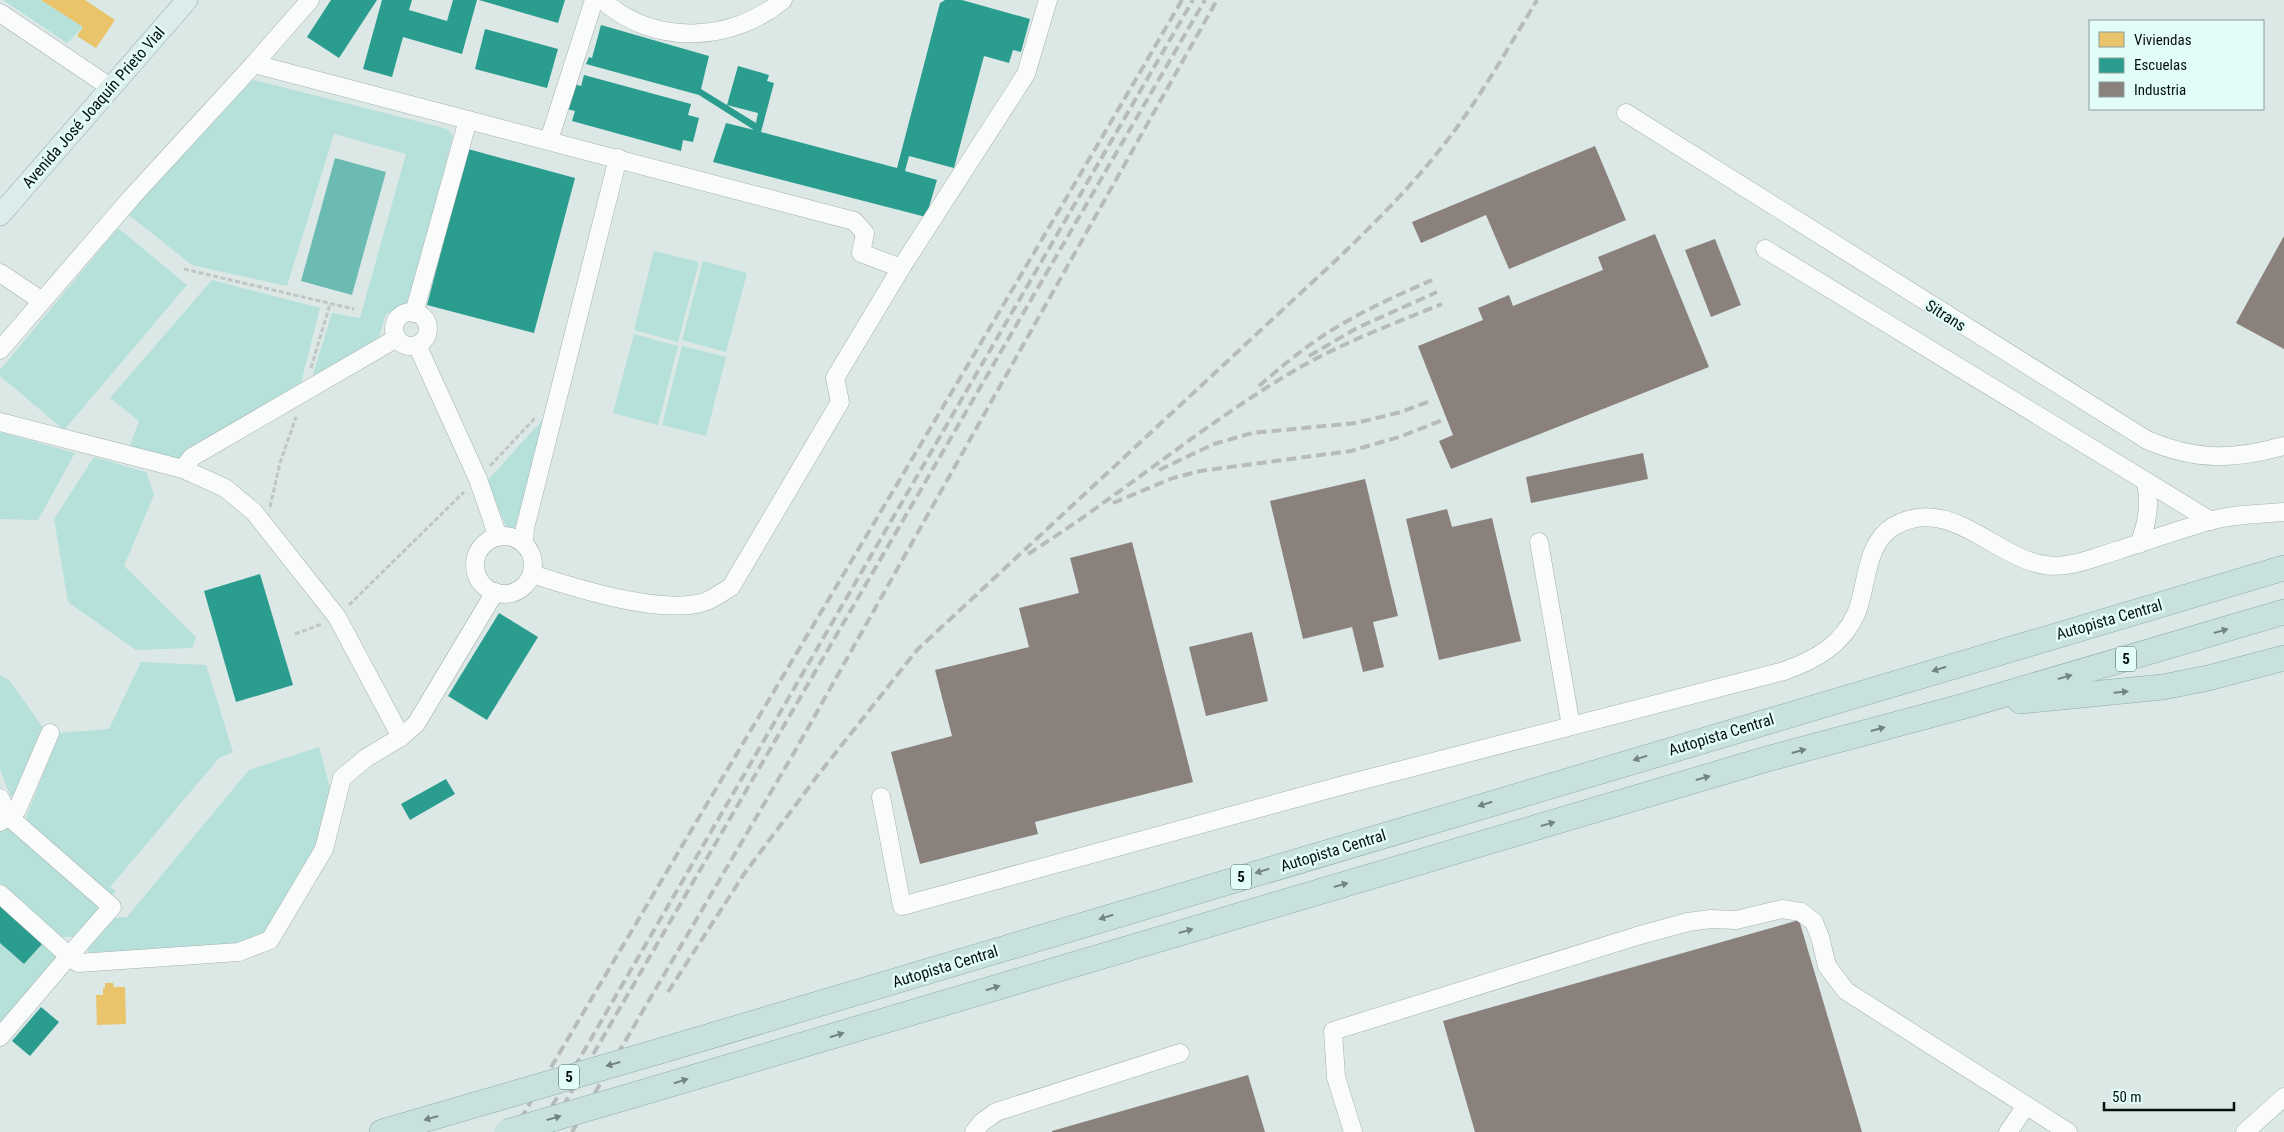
<svg xmlns="http://www.w3.org/2000/svg" width="2284" height="1132" font-family="'Roboto Condensed',sans-serif">
<rect width="100%" height="100%" fill="#dbe8e6"/>
<g fill="#b6e0da">
<path d="M3 0H41L83 27 67 43Z"/>
<path d="M250 79 436 126 447 129 453 136 409 304 386 314 379 337 317 376 313 374 332 313 360 318 406 154 334 134 287 286 192 265 125 212Z"/>
<path d="M118 228 187 285 64 430 0 376V370Z"/>
<path d="M654 251 699 262 678 342 634 330Z"/>
<path d="M703 261 747 273 726 352 682 340Z"/>
<path d="M212 280 320 308 301 383 175 461 129 448 139 421 110 398Z"/>
<path d="M634 334 678 346 658 425 613 413Z"/>
<path d="M682 346 726 357 706 436 662 425Z"/>
<path d="M546 416 515 528 507 529 487 481Z"/>
<path d="M0 432 75 453 38 520 0 519Z"/>
<path d="M94 457 146 472 154 495 124 566 196 637 192 648 136 650 68 602 54 519Z"/>
<path d="M141 662 206 665 233 752 219 758 110 887 116 891 111 896 24 823 59 733 109 729Z"/>
<path d="M0 675 10 681 44 729 16 793 11 797 0 769Z"/>
<path d="M319 747 331 792 320 846 263 937 255 943 92 956 85 948 113 918 127 917 249 770Z"/>
<path d="M6 824 98 902 97 910 76 937H62L0 883V829Z"/>
<path d="M0 943 24 964 43 943 60 957 0 1029Z"/>
</g>
<path fill="#6cbbb3" d="M335 158 386 172 352 295 301 281Z"/>
<g fill="#e9c46a">
<path d="M41 0H85L115 20 96 48 77 36 83 27Z"/>
<path d="M105 983H113L114 987H125L126 1024 97 1025 96 995H103V988H105Z"/>
</g>
<g fill="#2a9d8f">
<path d="M331 0H377L339 58 307 37Z"/>
<path d="M382 0H412L409 10 447 21 453 0H477L462 54 403 37 392 77 363 69Z"/>
<path d="M479 0H565L558 23Z"/>
<path d="M945 0H962L1030 19 1021 52 1013 50 1009 63 984 56 954 168 909 156 905 171 937 180 926 217 713 162 726 123 754 130 699 95 586 64 589 57 592 58 601 25 709 56 701 89 756 123 758 113 727 105 738 66 769 75 767 81 774 83 761 132 897 168 940 3Z"/>
<path d="M485 29 558 49 547 88 475 69Z"/>
<path d="M584 75 691 104 688 115 699 118 693 142 683 140 681 151 572 121 575 111 567 109 574 84 581 86Z"/>
<path d="M468 149 575 178 534 333 427 305Z"/>
<path d="M260 574 293 685 236 702 204 591Z"/>
<path d="M499 613 538 637 487 720 448 696Z"/>
<path d="M446 779 455 794 410 820 401 804Z"/>
<path d="M0 905 43 943 24 964 0 943Z"/>
<path d="M41 1007 59 1022 30 1056 12 1041Z"/>
</g>
<g fill="#8a817c">
<path d="M1595 146 1626 220 1509 269 1486 215 1421 243 1412 222Z"/>
<path d="M1655 234 1709 367 1451 469 1439 441 1453 435 1418 346 1483 320 1478 308 1509 295 1513 306 1603 270 1598 257Z"/>
<path d="M2284 236V349L2236 323Z"/>
<path d="M1715 239 1741 305 1711 317 1685 250Z"/>
<path d="M1643 453 1648 479 1531 503 1526 477Z"/>
<path d="M1365 479 1398 616 1373 622 1384 667 1363 672 1352 627 1303 639 1270 501Z"/>
<path d="M1447 509 1452 527 1492 518 1521 641 1439 660 1406 519Z"/>
<path d="M1132 542 1193 782 1035 822 1038 834 920 864 891 752 952 736 935 670 1029 647 1019 608 1079 593 1070 558Z"/>
<path d="M1252 632 1268 701 1206 716 1189 647Z"/>
<path d="M1799 920 1862 1132H1475L1443 1021Z"/>
<path d="M1248 1075 1265 1132H1052V1131Z"/>
</g>
<g fill="none" stroke-linecap="round" stroke-linejoin="round">
<g stroke="#a6b0af" stroke-width="19">
<g id="minor">
<path d="M602 0C654 46 731 43 783 0"/>
<path d="M0 13 110 87"/>
<path d="M254 64 854 221 865 233 861 253 901 268 835 378 840 402 731 587C722 592 711 601 701 603 657 614 575 588 532 574"/>
<path d="M1626 113 2147 440C2196 461 2234 460 2284 446"/>
<path d="M549 140 594 0"/>
<path d="M1765 249 2211 521"/>
<path d="M901 268 1026 74 1048 0"/>
<path d="M0 273 42 301"/>
<circle cx="411" cy="329" r="17"/>
<path d="M414 313 468 120"/>
<path d="M417 345 478 479 498 537"/>
<path d="M0 350 132 197 254 64 310 0"/>
<path d="M0 422 183 469 225 488 254 512 337 617 401 737"/>
<path d="M183 469 192 457 397 338"/>
<circle cx="504" cy="565" r="29"/>
<path d="M1539 542 1571 726"/>
<path d="M524 544 525 528 618 158"/>
<path d="M2139 544C2148 522 2150 504 2146 481"/>
<path d="M881 797 902 906 1340 786 1784 671C1815 660 1842 645 1856 614 1868 586 1864 544 1894 526 1949 494 1995 558 2045 565 2070 569 2095 557 2119 550 2149 540 2179 530 2209 521 2233 514 2259 514 2284 512"/>
<path d="M0 798 8 816 112 907 69 956 0 894"/>
<path d="M0 822 17 810 50 733"/>
<path d="M0 1037 69 956 78 963 239 952 270 940 324 849 342 778 366 758 401 737 416 724 495 592"/>
<path d="M974 1132 981 1123 996 1112 1180 1053"/>
<path d="M1353 1132 1336 1077 1333 1031 1637 936 1688 922 1711 919 1736 920 1782 909 1801 912 1814 922 1820 937 1827 966 1846 991 2068 1132"/>
<path d="M2008 1132 2026 1106"/>
<path d="M2245 1132 2284 1097"/>
</g>
</g>
<g stroke="#8caba8" stroke-width="22">
<path id="major" d="M0 215 187 0"/>
</g>
<g stroke="#8caba8" stroke-width="26">
<g id="highway">
<path d="M2020 701 2163 687 2208 678 2284 658"/>
<path d="M660 1051 2284 568"/>
<path d="M634 1095 1767 759 1968 705 2284 612"/>
<path d="M382 1132 478 1104"/>
</g>
</g>
<g stroke="#c1c5c4" stroke-width="3" stroke-dasharray="5 2.5" stroke-linecap="butt">
<path d="M184 269 354 309"/>
<path d="M311 368 330 304"/>
<path d="M490 466 535 418"/>
<path d="M270 507 280 463 296 417"/>
<path d="M349 605 464 492"/>
<path d="M295 634 322 624"/>
</g>
<use href="#minor" stroke="#fafcfb" stroke-width="18"/>
<use href="#major" stroke="#dcecea" stroke-width="21"/>
<use href="#highway" stroke="#c8e1df" stroke-width="25"/>
<g stroke="#b8bbbb" stroke-width="4" stroke-dasharray="10 5" stroke-linecap="butt">
<path d="M1309 356 1357 328 1437 292"/>
<path d="M1259 386C1282 366 1306 346 1332 330 1364 310 1398 295 1432 280"/>
<path d="M1159 470 1214 444 1252 433 1356 423 1401 412 1433 400"/>
<path d="M1113 503 1173 478 1200 471 1351 451 1399 437 1443 420"/>
<path d="M1028 554C1117 498 1197 429 1287 375 1336 345 1390 325 1442 304"/>
<path d="M668 992 744 874 818 775 917 650 1333 263C1373 225 1412 186 1446 142 1480 98 1508 48 1537 0"/>
<path d="M513 1132C735 754 962 379 1182 0"/>
<path d="M537 1132 1193 0"/>
<path d="M548 1132 1205 0"/>
<path d="M572 1132 795 751 1217 0"/>
</g>
<g stroke="#8caba8" stroke-width="26" stroke-linecap="butt">
<g id="highway-bridge">
<path d="M478 1104 660 1051"/>
<path d="M507 1132 634 1095"/>
</g>
</g>
<use href="#highway-bridge" stroke="#c8e1df" stroke-width="25"/>
</g>
<defs><path id="oneway-solid" d="M-6-.8H1V-3.2L6.5 0L1 3.2V.8H-6Z" transform="scale(1.25)"/></defs>
<g fill="#728381">
<use href="#oneway-solid" transform="translate(2221 631) rotate(-16)"/>
<use href="#oneway-solid" transform="translate(1939 669) rotate(163)"/>
<use href="#oneway-solid" transform="translate(2065 677) rotate(-16)"/>
<use href="#oneway-solid" transform="translate(2121 692) rotate(-5)"/>
<use href="#oneway-solid" transform="translate(1878 729) rotate(-15)"/>
<use href="#oneway-solid" transform="translate(1799 751) rotate(-15)"/>
<use href="#oneway-solid" transform="translate(1640 758) rotate(163)"/>
<use href="#oneway-solid" transform="translate(1703 778) rotate(-16)"/>
<use href="#oneway-solid" transform="translate(1485 804) rotate(163)"/>
<use href="#oneway-solid" transform="translate(1548 824) rotate(-16)"/>
<use href="#oneway-solid" transform="translate(1262 871) rotate(163)"/>
<use href="#oneway-solid" transform="translate(1341 885) rotate(-16)"/>
<use href="#oneway-solid" transform="translate(1106 917) rotate(163)"/>
<use href="#oneway-solid" transform="translate(1186 931) rotate(-16)"/>
<use href="#oneway-solid" transform="translate(993 988) rotate(-17)"/>
<use href="#oneway-solid" transform="translate(837 1035) rotate(-17)"/>
<use href="#oneway-solid" transform="translate(613 1064) rotate(164)"/>
<use href="#oneway-solid" transform="translate(681 1081) rotate(-17)"/>
<use href="#oneway-solid" transform="translate(431 1118) rotate(164)"/>
<use href="#oneway-solid" transform="translate(554 1118) rotate(-16)"/>
</g>
<g text-anchor="middle" stroke-width="5" stroke-linejoin="round" paint-order="stroke">
<g fill="#e2fcf8" stroke="#495755" stroke-width="1">
<rect x="2116" y="646.5" width="20" height="25" rx="4"/>
<rect x="1231" y="864.5" width="20" height="25" rx="4"/>
<rect x="559" y="1064.5" width="20" height="25" rx="4"/>
</g>
<g font-size="15" font-weight="bold" fill="#08100f">
<text x="2126" y="664">5</text>
<text x="1241" y="882">5</text>
<text x="569" y="1082">5</text>
</g>
<g font-size="16" fill="#08100f" stroke="#e2fcf8">
<text transform="translate(93 107) rotate(-49)" y="6">Avenida José Joaquín Prieto Vial</text>
<text transform="translate(1946 315) rotate(32)" y="6">Sitrans</text>
<text transform="translate(2109 619) rotate(-16)" y="6">Autopista Central</text>
<text transform="translate(1721 734) rotate(-17)" y="6">Autopista Central</text>
<text transform="translate(1333 850) rotate(-17)" y="6">Autopista Central</text>
<text transform="translate(945 966) rotate(-17)" y="6">Autopista Central</text>
</g>
</g>
<rect x="2089" y="20" width="175" height="90" fill="#e2fcf8" stroke="#8b9e9b"/>
<rect x="2099" y="32" width="25" height="15" fill="#e9c46a" stroke="#8b9e9b"/>
<text x="2134" y="45" font-size="15" fill="#08100f">Viviendas</text>
<rect x="2099" y="58" width="25" height="15" fill="#2a9d8f" stroke="#8b9e9b"/>
<text x="2134" y="70" font-size="15" fill="#08100f">Escuelas</text>
<rect x="2099" y="82" width="25" height="15" fill="#8a817c" stroke="#8b9e9b"/>
<text x="2134" y="95" font-size="15" fill="#08100f">Industria</text>
<path d="M2104 1102v8h130v-8" fill="none" stroke="#08100f" stroke-width="2.5"/>
<text x="2112" y="1102" font-size="15" fill="#08100f" stroke="#e2fcf8" stroke-width="4" paint-order="stroke">50 m</text>
</svg>
